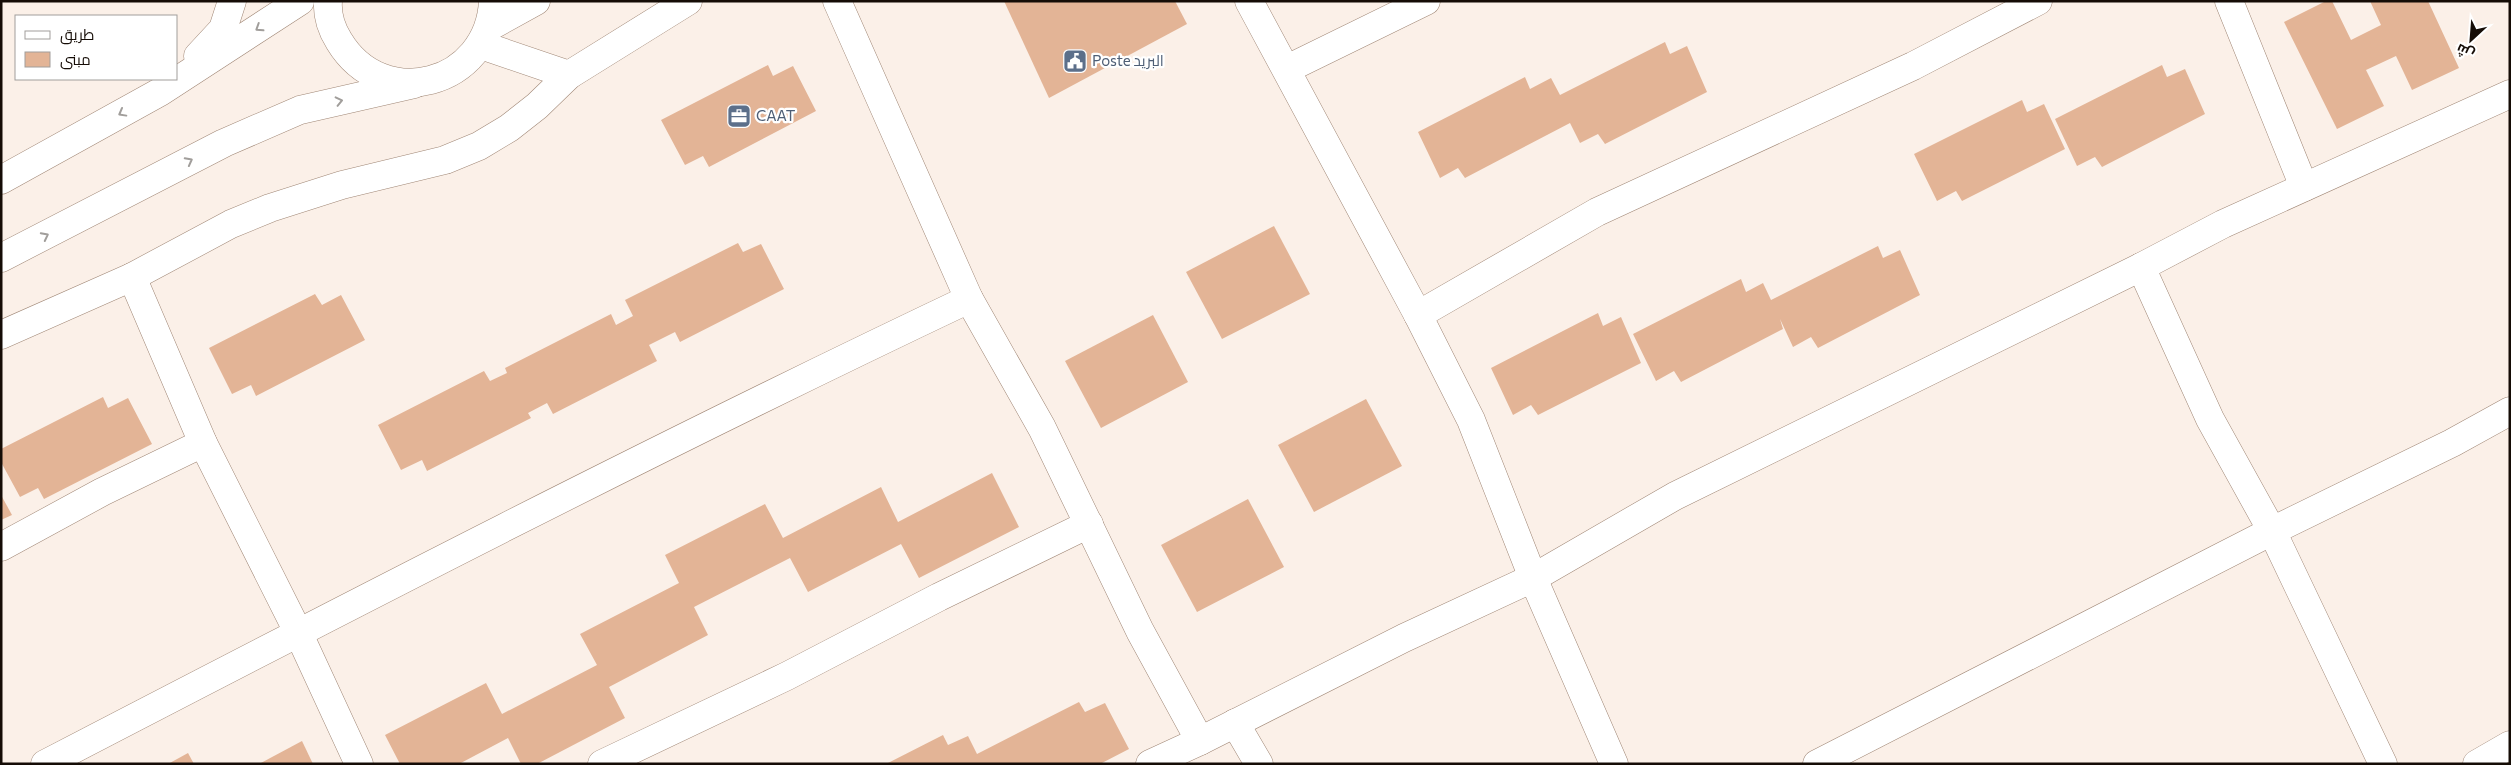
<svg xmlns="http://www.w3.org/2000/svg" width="2511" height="765" font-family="Commissioner,Cairo,sans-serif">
<rect width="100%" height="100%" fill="#fbf0e8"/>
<g fill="#e3b496">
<path d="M1004 1H1175L1187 24 1049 98Z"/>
<path d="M2326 1H2332L2351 40 2381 25 2370 1H2428L2459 68 2412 90 2396 56 2366 70 2384 106 2337 129 2284 22Z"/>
<path d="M1665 42 1670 54 1687 46 1707 92 1605 144 1598 134 1580 143 1570 123 1465 178 1458 168 1440 178 1418 132 1525 77 1530 89 1551 78 1560 95Z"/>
<path d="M768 65 773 76 793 66 816 111 709 167 703 156 685 165 661 120Z"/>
<path d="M2162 65 2167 77 2185 69 2205 114 2102 167 2095 157 2077 166 2055 119Z"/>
<path d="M2022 100 2027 112 2044 104 2065 149 1962 201 1956 191 1937 201 1914 154Z"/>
<path d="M1274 226 1310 294 1222 339 1186 272Z"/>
<path d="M738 243 743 252 761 244 784 289 680 342 675 332 649 345 657 361 553 414 547 403 528 413 531 418 427 471 422 460 401 470 378 425 484 371 490 381 507 373 505 368 611 314 616 325 633 316 625 300Z"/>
<path d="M1878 246 1883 258 1900 250 1920 295 1818 348 1811 337 1793 347 1780 319 1783 329 1681 382 1674 371 1656 381 1633 334 1741 279 1746 292 1763 283 1771 300Z"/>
<path d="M315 294 322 305 341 295 365 340 256 396 251 385 232 394 209 348Z"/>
<path d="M1598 313 1603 326 1621 317 1641 363 1538 415 1531 405 1513 415 1491 368Z"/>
<path d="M1153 315 1188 382 1101 428 1065 361Z"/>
<path d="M103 397 108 408 128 398 152 444 44 499 38 488 20 497 1 462V449Z"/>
<path d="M1366 399 1402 466 1314 512 1278 445Z"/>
<path d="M992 473 1019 527 919 578 901 544 808 592 790 558 694 607 708 635 609 687 625 718 537 764H521L508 738 459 764H400L385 735 486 683 502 714 597 665 580 634 679 583 665 555 765 504 783 538 881 487 898 522Z"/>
<path d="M1 495 12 515 1 520Z"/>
<path d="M1248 499 1284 567 1197 612 1161 545Z"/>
<path d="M1079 702 1085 712 1105 703 1129 749 1100 764H886L943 735 948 745 968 736 977 754Z"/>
<path d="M302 741 313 764H259Z"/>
<path d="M188 753 194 764H168Z"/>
</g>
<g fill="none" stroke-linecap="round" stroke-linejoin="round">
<g stroke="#a08776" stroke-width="29">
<g id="minor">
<path d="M837 1 969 299 1042 428 1140 631 1200 741"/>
<path d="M1249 1 1418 315 1471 420 1533 578 1614 764"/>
<path d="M2229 1 2304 187"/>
<path d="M481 45 569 75"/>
<path d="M1287 69 1426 1"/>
<path d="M2141 267 2210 419 2272 531 2383 764"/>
<path d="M1418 315 1597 212 1913 66 2038 1"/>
<path d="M1 335 132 277"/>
<path d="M1 547 102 492 203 443"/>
<path d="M1235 723 1259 764"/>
<path d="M45 764C351 605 657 447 969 299"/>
<path d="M359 764 298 632 203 443 132 277 231 224 270 208 342 185 445 160 479 146 509 128 537 106 569 75 688 1"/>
<path d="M602 764 787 676 939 597 1089 524"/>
<path d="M1150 764 1200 741 1404 638 1533 578 1675 496 2141 267 2223 224 2510 94"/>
<path d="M1817 764 2272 531 2452 443 2510 411"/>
<path d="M2477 764 2510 745"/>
</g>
</g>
<g stroke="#a08776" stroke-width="29">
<g id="trunk">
<path d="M328 1C327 15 332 30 339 41 383 114 489 85 493 1"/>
<path d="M489 27 536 1"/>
<path d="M198 56 223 29 232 1"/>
<path d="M1 180 160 92 300 1"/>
<path d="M1 258 224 143 300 110 414 84"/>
</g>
</g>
<use href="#minor" stroke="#fff" stroke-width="28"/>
<use href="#trunk" stroke="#fff" stroke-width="28"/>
</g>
<defs><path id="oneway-chevron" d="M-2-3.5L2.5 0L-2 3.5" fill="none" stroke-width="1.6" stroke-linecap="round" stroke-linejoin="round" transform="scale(1.25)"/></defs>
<g stroke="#a19e9b">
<use href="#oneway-chevron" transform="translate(259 28) rotate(147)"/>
<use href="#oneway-chevron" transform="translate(339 101) rotate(-13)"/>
<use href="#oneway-chevron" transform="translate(122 113) rotate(151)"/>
<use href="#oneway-chevron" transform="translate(189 161) rotate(-28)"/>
<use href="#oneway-chevron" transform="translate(45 236) rotate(-27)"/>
</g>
<defs>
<g id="civic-square" transform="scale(1.25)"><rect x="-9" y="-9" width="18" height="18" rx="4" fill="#5c6f8a" stroke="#fff"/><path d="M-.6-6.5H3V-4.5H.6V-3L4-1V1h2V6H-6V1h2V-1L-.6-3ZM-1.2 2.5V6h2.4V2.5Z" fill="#fff"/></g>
<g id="office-square" transform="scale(1.25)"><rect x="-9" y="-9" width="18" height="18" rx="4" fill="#5c6f8a" stroke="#fff"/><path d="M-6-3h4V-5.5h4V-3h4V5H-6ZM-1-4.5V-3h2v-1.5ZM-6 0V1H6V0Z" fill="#fff"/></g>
</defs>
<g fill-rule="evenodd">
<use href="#civic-square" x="1075" y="61"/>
<use href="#office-square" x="739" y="116"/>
</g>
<g text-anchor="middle" stroke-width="4.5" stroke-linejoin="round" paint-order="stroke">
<g font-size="15" fill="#4e5e75" stroke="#fff" text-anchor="start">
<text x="1092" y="66">Poste البريد</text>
<text x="756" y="121">CAAT</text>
</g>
</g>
<rect width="2511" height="765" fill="none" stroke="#150c06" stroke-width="5"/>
<rect x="15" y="15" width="162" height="65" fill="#ffffff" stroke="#a19e9b"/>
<rect x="25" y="31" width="25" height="8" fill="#ffffff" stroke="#a19e9b"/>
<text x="60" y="40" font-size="15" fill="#150c06">طريق</text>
<rect x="25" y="52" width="25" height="15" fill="#e3b496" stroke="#a19e9b"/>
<text x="60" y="65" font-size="15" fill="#150c06">مبنى</text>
<g transform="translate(2471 40) rotate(206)" stroke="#ffffff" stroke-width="4" paint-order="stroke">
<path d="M0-4L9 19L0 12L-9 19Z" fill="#150c06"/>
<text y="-8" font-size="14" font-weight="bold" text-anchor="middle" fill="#150c06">ش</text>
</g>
</svg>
